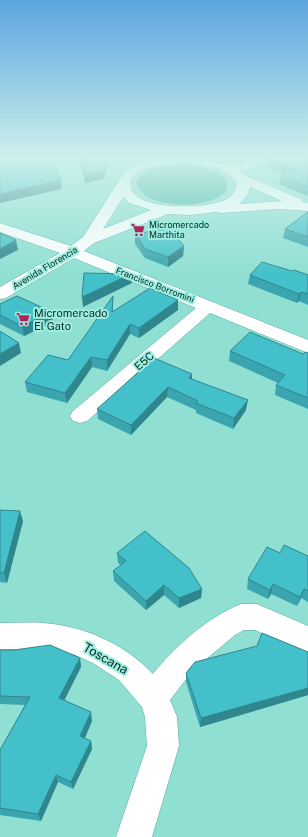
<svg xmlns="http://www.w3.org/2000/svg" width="308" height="837" font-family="'Public Sans',sans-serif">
<rect width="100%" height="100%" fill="#90dfd3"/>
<path fill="#42b3a4" d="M174 165C187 165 226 167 227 184 228 189 226 192 222 195 204 209 142 210 136 182 144 169 159 167 174 165Z"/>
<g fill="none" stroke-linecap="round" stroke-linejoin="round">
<g stroke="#5baa9e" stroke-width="1">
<g id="street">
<path d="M168 157 197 158 231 166 256 157H275L273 160 240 171 246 176 301 199 303 202 308 203V211L279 209 221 213 217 212 190 215 168 214 94 243 84 251 308 340V353L210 313 87 421 80 423 73 421 70 416 73 411 196 308 74 258 6 298 0 299V287L60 253 0 232V223L71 246 83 237 125 171 141 163ZM179 164C197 164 229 165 237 184 235 191 233 196 227 199 209 209 144 211 132 191 130 187 131 183 131 179 141 166 164 165 179 164ZM250 187 282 201 239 204 248 194ZM123 197 129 203 151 210 103 229Z"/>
<path d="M241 604H257L308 626V653L255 630H244L235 635 193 670 170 700 177 717 179 746 152 837H116L147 746 145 717 142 707 119 680 93 663 73 654 43 649H0V623C14 623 29 622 43 623 84 626 125 644 153 674 176 646 206 618 241 604Z"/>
</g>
</g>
<use href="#street" fill="#fff" fill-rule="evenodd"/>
</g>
<g fill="#3aa5ae">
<path d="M79 157H109L104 179 85 183Z"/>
<path d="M308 157V196L279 184 281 176 284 174 267 168 268 159Z"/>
<path d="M308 211V247L283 238 285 229Z"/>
<path d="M135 234 184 246 183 256 168 267 145 258 135 244Z"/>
<path d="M292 271 308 275V305L299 301 297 303 248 284 250 275Z"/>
<path d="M178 300V310L139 338 130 334 107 371 92 367 67 403 27 392 25 382 68 360 113 306V312Z"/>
<path d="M0 304 53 322 24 336 0 324Z"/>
<path d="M230 351 303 354 308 353V409L275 395 276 385 278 383 229 361Z"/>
<path d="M192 379 246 410 233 429 196 413V410L167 397 131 435 98 419 97 409Z"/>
<path d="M0 510 23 521 7 583 0 582Z"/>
<path d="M117 553 202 589 201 598 179 608 164 595 146 610 114 581 113 571 121 565 118 563Z"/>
<path d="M280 553 308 556V602L301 598 297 606 271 594 268 599 247 589 248 579Z"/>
<path d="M0 650 80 658 81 667 64 700 92 721 85 738 91 741 92 749 73 789 58 782 41 821 0 815V750L25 705 0 704Z"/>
<path d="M308 652V695L200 727 186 682V673Z"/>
</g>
<g fill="#30868d">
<path d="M107 157H109L104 179 85 183V175Z"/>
<path d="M61 180 62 189 0 203V194Z"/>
<path d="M16 240 18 250 0 259V249Z"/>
<path d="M184 246 183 256 168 267V257Z"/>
<path d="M131 274 132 283 83 307 82 297Z"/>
<path d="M301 292 299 301 297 303 299 294Z"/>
<path d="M178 300V310L139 338V328Z"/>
<path d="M52 312 53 322 24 336 22 326Z"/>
<path d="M130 324V334L107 371V360Z"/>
<path d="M19 343 21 353 0 366V354Z"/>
<path d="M91 357 92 367 67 403 65 393Z"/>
<path d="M192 374V385L189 378Z"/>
<path d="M168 387 167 397 131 435V425Z"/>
<path d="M248 400 246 410 233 429 234 418Z"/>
<path d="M20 511 23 521 7 583 4 573Z"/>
<path d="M273 584 271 594 268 599 270 590Z"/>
<path d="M164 585V595L146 610V601Z"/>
<path d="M202 589 201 598 179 608V598Z"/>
<path d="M304 589 301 598 297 606 300 597Z"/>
<path d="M80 658 81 667 61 707 59 698Z"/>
<path d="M308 688V695L200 727 201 718Z"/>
<path d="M91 712 92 721 82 744 80 736Z"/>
<path d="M91 741 92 749 73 789 71 782Z"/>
<path d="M56 775 58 782 41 821 38 814Z"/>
</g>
<g fill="#44c0ca" stroke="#30868d">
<path d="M0 157H52L61 180 0 194Z"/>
<path d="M81 157H107L104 170 85 175Z"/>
<path d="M274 157H308V187L281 176 295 170 268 159Z"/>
<path d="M308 212V237L285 229Z"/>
<path d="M169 228 184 246 168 257 145 249 135 234Z"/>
<path d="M0 233 16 240 0 249Z"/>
<path d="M262 262 292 271 294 270 308 275V294L301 292 299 294 250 275Z"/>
<path d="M84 273 131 274 82 297Z"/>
<path d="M150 288 178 300 139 328 130 324 107 360 91 357 65 393 25 382 48 355 68 360 113 296 112 312Z"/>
<path d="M17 296 52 312 22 326 0 315V304Z"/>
<path d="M0 331 19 343 0 354Z"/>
<path d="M250 332 303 354 305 352 308 353V398L276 385 285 375 230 351Z"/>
<path d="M154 358 192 374 189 378 248 400 234 418 196 403 198 401 168 387 131 425 97 409Z"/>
<path d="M0 510 20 511 4 573 0 572Z"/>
<path d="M145 531 189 568 202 589 179 598 164 585 146 601 113 571 126 561 117 553Z"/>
<path d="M284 545 308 556V591L304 589 300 597 273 584 270 590 248 579 267 547 280 553Z"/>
<path d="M262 633 308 652V688L201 718 186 673 195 662 257 646Z"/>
<path d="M50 645 80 658 59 698 91 712 80 736 91 741 71 782 56 775 38 814 0 808V750L30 697 0 696V650H14Z"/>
</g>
<linearGradient id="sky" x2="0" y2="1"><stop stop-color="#5ba5df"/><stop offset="0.57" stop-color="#cdf1eb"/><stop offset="1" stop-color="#cdf1eb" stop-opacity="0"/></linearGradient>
<rect width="308" height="275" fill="url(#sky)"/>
<defs>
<g id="supermarket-bare" transform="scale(1.08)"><path d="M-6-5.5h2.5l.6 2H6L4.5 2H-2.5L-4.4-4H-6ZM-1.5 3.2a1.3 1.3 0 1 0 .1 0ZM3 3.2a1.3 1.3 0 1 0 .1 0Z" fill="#b1235b" stroke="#9dede0" stroke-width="2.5" paint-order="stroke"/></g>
</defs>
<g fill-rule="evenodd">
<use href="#supermarket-bare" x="138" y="230"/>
<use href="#supermarket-bare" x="23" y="319"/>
</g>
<g text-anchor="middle" stroke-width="4" stroke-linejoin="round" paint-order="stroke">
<g font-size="9" fill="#082b27" stroke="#9dede0" text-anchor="start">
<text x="149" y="228">Micromercado<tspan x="149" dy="10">Marthita</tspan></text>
</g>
<g font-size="9" fill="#082b27" stroke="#9dede0">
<text transform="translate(45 268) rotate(-31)" y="3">Avenida Florencia</text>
<text transform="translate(155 285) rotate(21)" y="3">Francisco Borromini</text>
</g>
<g font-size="11" fill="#082b27" stroke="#9dede0" text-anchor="start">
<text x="34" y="317">Micromercado<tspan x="34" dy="13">El Gato</tspan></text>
</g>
<g font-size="11" fill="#082b27" stroke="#9dede0">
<text transform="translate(144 361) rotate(-41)" y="4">E5C</text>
</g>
<g font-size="13" fill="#082b27" stroke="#9dede0">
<text transform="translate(106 658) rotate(30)" y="5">Toscana</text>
</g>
</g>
</svg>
